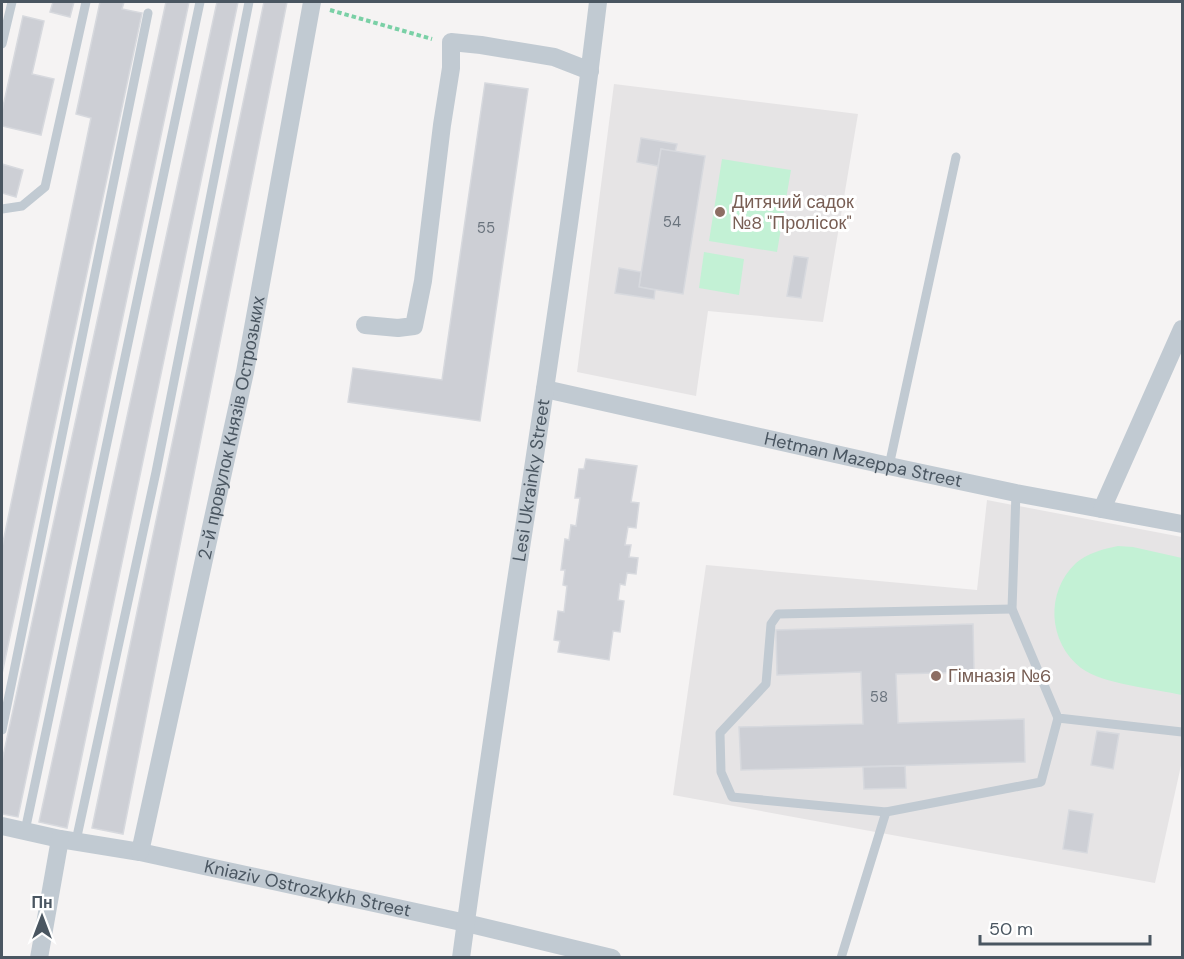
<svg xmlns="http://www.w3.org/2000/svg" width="1184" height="959" font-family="'DM Sans',sans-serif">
<rect width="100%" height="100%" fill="#f5f3f3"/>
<g fill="#e6e4e5">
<path d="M614 84 858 114 823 322 708 311 696 396 577 372Z"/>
<path d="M987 500 1182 537V761L1155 883 673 795 706 565 977 590Z"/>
</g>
<g fill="#c3f1d5">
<path d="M722 159 791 170 777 252 709 241Z"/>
<path d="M704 252 744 259 739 295 699 288Z"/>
<path d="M1118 546 1133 547 1182 558V695C1156 689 1102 684 1081 668 1048 642 1045 592 1076 563 1088 553 1103 549 1118 546Z"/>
</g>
<g fill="#cdcfd5" stroke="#d7d9de" stroke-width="1.5">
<path d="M53 2H74L70 17 50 12Z"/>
<path d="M100 2H124L122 9 142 13 2 674V547L91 118 76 114Z"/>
<path d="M166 2H189L18 817 2 814V761Z"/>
<path d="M217 2H238L67 828 39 822Z"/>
<path d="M264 2H287L123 834 92 828Z"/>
<path d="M23 16 44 21 32 74 54 79 41 135 2 126V111Z"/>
<path d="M485 83 528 89 480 421 348 402 353 368 442 380Z"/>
<path d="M641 138 677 144 675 152 661 149 658 166 637 162Z"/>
<path d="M661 149 705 156 683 294 639 287Z"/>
<path d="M2 164 23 170 16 197 2 193Z"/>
<path d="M794 256 808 258 801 298 787 296Z"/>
<path d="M619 268 641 272 639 287 655 290 654 299 615 293Z"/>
<path d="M586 459 637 466 631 502 639 503 636 528 628 527 625 545H631L629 557 638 558 636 574 627 573 625 585 620 584 618 600 624 601 620 632 613 631 609 660 558 652 560 641 554 640 558 611 564 612 567 586 563 585 565 570H561L565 539 569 540 571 525 576 526 580 498H575L579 469H584Z"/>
<path d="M973 624 974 672 896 674 898 723 1024 719 1025 762 741 770 739 727 863 724 861 672 777 675 776 630Z"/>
<path d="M1097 731 1119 734 1113 769 1091 765Z"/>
<path d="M905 766 906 788 864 789 863 767Z"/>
<path d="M1069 810 1093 814 1087 853 1063 849Z"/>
</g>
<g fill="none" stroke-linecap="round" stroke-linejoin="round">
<path stroke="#7ad0a6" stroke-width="4" stroke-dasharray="4.5 3" stroke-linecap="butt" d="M330 10 432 39"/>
<g stroke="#c1cad2" stroke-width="9">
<path d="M2 44 12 2"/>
<path d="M2 209 22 206 45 187 86 2"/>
<path d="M889 466 956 157"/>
<path d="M1016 493 1012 609 1058 718 1182 732"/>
<path d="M2 730 148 13"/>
<path d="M886 812 732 797 721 772 720 733 766 684 771 624 778 614 1012 609"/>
<path d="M25 831 200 2"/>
<path d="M76 841 156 472 249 2"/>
<path d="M841 958 886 812 1041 782 1058 718"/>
</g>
<g stroke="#c1cad2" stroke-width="18">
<path d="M365 325 398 328 414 326 423 281 442 125 451 68V42L481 45 554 57 590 71"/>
<path id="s1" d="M545 389 889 466 1016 493 1182 524"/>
<path d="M1102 509 1182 329"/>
<path id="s2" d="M2 826 60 839 140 852 466 923 612 958"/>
<path id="s3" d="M140 852 245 372 312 2"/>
<path d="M39 958 60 839"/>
<path id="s4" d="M461 958C504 638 560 321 598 2"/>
</g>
</g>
<g fill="#8d6e63" stroke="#fff" stroke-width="2">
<circle cx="720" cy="212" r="6"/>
<circle cx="936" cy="676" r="6"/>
</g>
<g text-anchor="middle" stroke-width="6" stroke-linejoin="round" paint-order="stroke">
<g font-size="15" fill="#6b747e">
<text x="672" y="227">54</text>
<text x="486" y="233">55</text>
<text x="879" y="702">58</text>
</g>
<g font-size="18" fill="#785e54" stroke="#fff" text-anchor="start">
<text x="732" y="208">Дитячий садок<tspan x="732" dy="21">№8 "Пролісок"</tspan></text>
<text x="948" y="682">Гімназія №6</text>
</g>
<g font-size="18" fill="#4a5661" stroke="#fff">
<text dy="6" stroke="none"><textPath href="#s3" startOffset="434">2-й провулок Князів Острозьких</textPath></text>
<text dy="6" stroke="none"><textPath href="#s1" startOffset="326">Hetman Mazeppa Street</textPath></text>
<text dy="6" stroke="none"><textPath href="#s4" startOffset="483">Lesi Ukrainky Street</textPath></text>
<text dy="6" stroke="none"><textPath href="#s2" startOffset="312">Kniaziv Ostrozkykh Street</textPath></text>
</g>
</g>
<rect width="1184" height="959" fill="none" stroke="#4a5661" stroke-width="6"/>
<g transform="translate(42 917)" stroke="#ffffff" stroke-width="4.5" paint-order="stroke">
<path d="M0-4.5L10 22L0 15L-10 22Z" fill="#4a5661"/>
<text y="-9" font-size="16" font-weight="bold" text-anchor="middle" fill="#4a5661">Пн</text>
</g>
<path d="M980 935v9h170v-9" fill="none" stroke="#4a5661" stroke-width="3"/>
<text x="989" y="935" font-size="18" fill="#4a5661" stroke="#ffffff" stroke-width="4.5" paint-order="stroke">50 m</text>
</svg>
